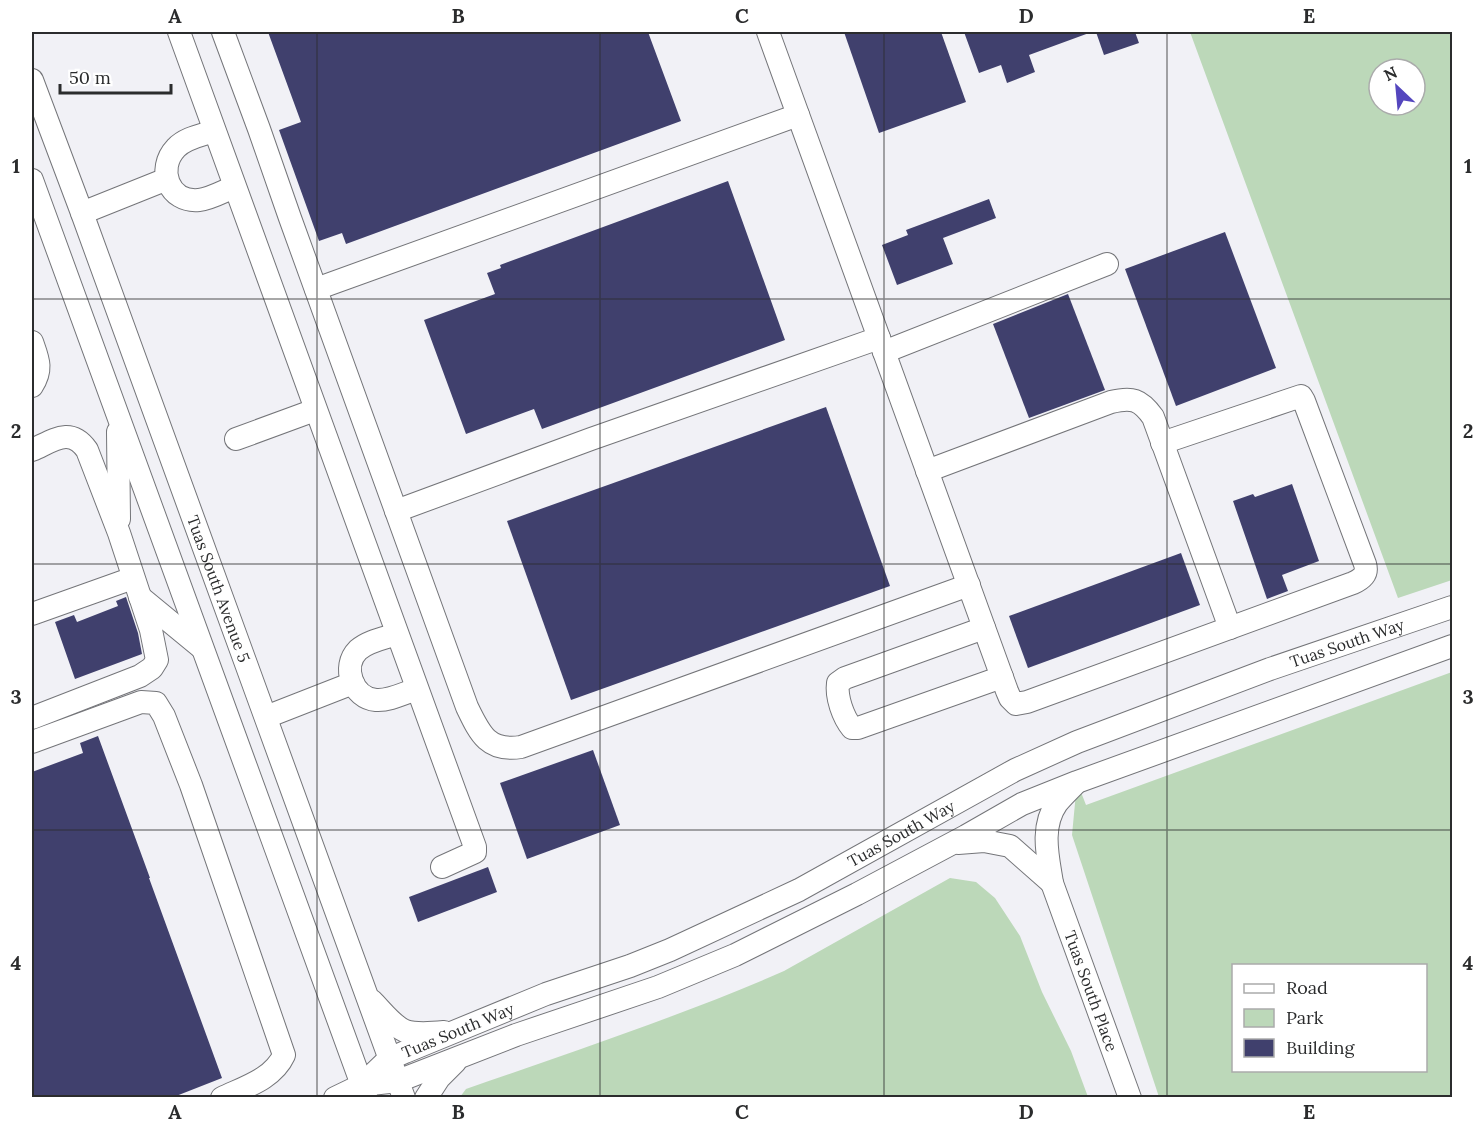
<svg xmlns="http://www.w3.org/2000/svg" width="1484" height="1129" font-family="Lora,serif">
<rect width="100%" height="100%" fill="#f1f1f6"/>
<g fill="#bcd8b9" fill-rule="evenodd">
<path d="M1190 32H1452V580L1398 598ZM1379 69H1415V105H1379Z"/>
<path d="M1452 672V1097H1159L1072 835 1077 782 1086 805ZM1234 966H1426V1070H1234Z"/>
<path d="M950 878 976 882 995 898 1020 936 1042 992 1071 1051 1088 1097H460L466 1089C527 1068 588 1047 648 1025 694 1008 739 991 784 971Z"/>
</g>
<g fill="#40406d">
<path d="M268 32H648L681 121 346 244 342 233 319 241 279 130 301 122Z"/>
<path d="M844 32H941L966 102 879 133Z"/>
<path d="M964 32H1089V33L1029 55 1035 72 1007 83 1001 65 979 73Z"/>
<path d="M1096 32H1135L1139 43 1104 55Z"/>
<path d="M728 181 785 340 542 429 534 409 466 434 424 320 495 294 487 273 501 268 500 265Z"/>
<path d="M989 199 996 218 943 238 953 264 897 285 882 245 908 235 906 230Z"/>
<path d="M1225 232 1276 368 1176 406 1125 269Z"/>
<path d="M1068 294 1105 390 1029 418 993 324Z"/>
<path d="M826 407 890 586 571 700 507 521Z"/>
<path d="M1292 484 1319 561 1282 575 1288 591 1267 599 1233 501 1253 494 1255 497Z"/>
<path d="M1181 553 1200 605 1028 668 1009 616Z"/>
<path d="M126 597 138 633 142 654 75 679 55 622 74 615 77 622 118 606 116 601Z"/>
<path d="M98 736 150 878H149L222 1078 171 1098H32V772L83 753 80 743Z"/>
<path d="M593 750 620 825 527 859 500 783Z"/>
<path d="M488 867 497 892 418 922 409 897Z"/>
</g>
<g fill="none" stroke-linecap="round" stroke-linejoin="round">
<g stroke="#747579" stroke-width="24">
<g id="minor">
<path d="M179 32 475 847V852L442 867"/>
<path d="M223 32 259 129 290 218 467 707C480 734 488 752 521 747L969 585"/>
<path d="M768 32 1007 691 1010 698 1016 704 1027 702 1353 583C1362 579 1368 574 1365 564L1304 401 1301 396 1162 443"/>
<path id="s1" d="M32 80 82 213 404 1098"/>
<path d="M214 131C202 135 185 138 176 148 156 169 169 203 199 200 210 199 224 191 234 187"/>
<path d="M32 180 366 1096"/>
<path d="M82 213 167 179"/>
<path d="M316 289 798 115"/>
<path d="M32 342C38 359 43 369 32 386"/>
<path d="M884 352 1107 264"/>
<path d="M118 432 119 519"/>
<path d="M236 439 315 410"/>
<path d="M32 450C53 441 70 426 87 450L119 533 151 630 157 660 152 668 140 676 32 718"/>
<path d="M927 471 1111 402C1132 397 1140 399 1153 417L1230 628"/>
<path d="M396 511 591 439 879 338"/>
<path d="M140 597 202 648"/>
<path d="M32 614 133 578"/>
<path d="M984 628 845 678 838 683C836 697 843 717 852 728H858L1002 677"/>
<path d="M397 634C385 638 368 641 358 650 341 667 353 698 376 700 390 701 404 693 417 689"/>
<path d="M266 717 353 683"/>
<path d="M32 742 141 702 156 703 164 716 191 785 284 1055C273 1079 245 1087 222 1098"/>
<path id="s2" d="M1074 785C1068 791 1062 797 1057 803 1040 827 1048 857 1052 883L1130 1098"/>
<path d="M958 843 984 841 1010 846 1052 883"/>
<path d="M372 1001C381 1010 393 1026 405 1031 414 1034 434 1033 444 1032"/>
<path d="M362 1085 398 1081 516 1035 658 987 735 955 857 894 966 836 1022 804 1077 782 1452 646"/>
<path id="s3" d="M335 1098 362 1085 389 1059 405 1052 546 994 630 966 670 950 799 890 1015 770 1077 742 1270 669 1452 607"/>
<path d="M426 1098 439 1078 455 1062"/>
</g>
</g>
<use href="#minor" stroke="#fff" stroke-width="22"/>
</g>
<path fill="none" stroke="#2b2c2d" stroke-width="1.5" stroke-opacity="0.55" d="M317 32V1098M600 32V1098M884 32V1098M1167 32V1098M32 299H1452M32 564H1452M32 830H1452"/>
<g text-anchor="middle" stroke-width="6" stroke-linejoin="round" paint-order="stroke">
<g font-size="16" fill="#2b2c2d" stroke="#fff">
<text dy="6" stroke="none"><textPath href="#s1" startOffset="542">Tuas South Avenue 5</textPath></text>
<text dy="6" stroke="none"><textPath href="#s3" startOffset="1114">Tuas South Way</textPath></text>
<text dy="6" stroke="none"><textPath href="#s3" startOffset="628">Tuas South Way</textPath></text>
<text dy="6" stroke="none"><textPath href="#s2" startOffset="222">Tuas South Place</textPath></text>
<text dy="6" stroke="none"><textPath href="#s3" startOffset="142">Tuas South Way</textPath></text>
</g>
</g>
<rect width="1484" height="1129" fill="none" stroke="#ffffff" stroke-width="66"/>
<rect x="1232" y="964" width="195" height="108" fill="#ffffff" stroke="#aaabab" stroke-width="1.5"/>
<rect x="1244" y="984" width="30" height="9" fill="#ffffff" stroke="#aaabab" stroke-width="1.5"/>
<text x="1286" y="994" font-size="18" fill="#2b2c2d">Road</text>
<rect x="1244" y="1009" width="30" height="18" fill="#bcd8b9" stroke="#aaabab" stroke-width="1.5"/>
<text x="1286" y="1024" font-size="18" fill="#2b2c2d">Park</text>
<rect x="1244" y="1039" width="30" height="18" fill="#40406d" stroke="#aaabab" stroke-width="1.5"/>
<text x="1286" y="1054" font-size="18" fill="#2b2c2d">Building</text>
<g transform="translate(1397 87) rotate(334)"><circle r="28" fill="#ffffff" stroke="#aaabab" stroke-width="1.5"/>
<path d="M0-4.5L10 22L0 15L-10 22Z" fill="#5446be"/>
<text y="-9" font-size="16" font-weight="bold" text-anchor="middle" fill="#2b2c2d">N</text>
</g>
<path d="M60 84v9h111v-9" fill="none" stroke="#2b2c2d" stroke-width="3"/>
<text x="69" y="84" font-size="18" fill="#2b2c2d" stroke="#ffffff" stroke-width="4.5" paint-order="stroke">50 m</text>
<rect x="33" y="33" width="1418" height="1063" fill="none" stroke="#2b2c2d" stroke-width="2"/>
<g font-size="20" text-anchor="middle" font-weight="bold" fill="#2b2c2d">
<text x="175" y="23">A</text>
<text x="458" y="23">B</text>
<text x="742" y="23">C</text>
<text x="1026" y="23">D</text>
<text x="1309" y="23">E</text>
<text x="16" y="173">1</text>
<text x="1468" y="173">1</text>
<text x="16" y="438">2</text>
<text x="1468" y="438">2</text>
<text x="16" y="704">3</text>
<text x="1468" y="704">3</text>
<text x="16" y="970">4</text>
<text x="1468" y="970">4</text>
<text x="175" y="1119">A</text>
<text x="458" y="1119">B</text>
<text x="742" y="1119">C</text>
<text x="1026" y="1119">D</text>
<text x="1309" y="1119">E</text>
</g>
</svg>
